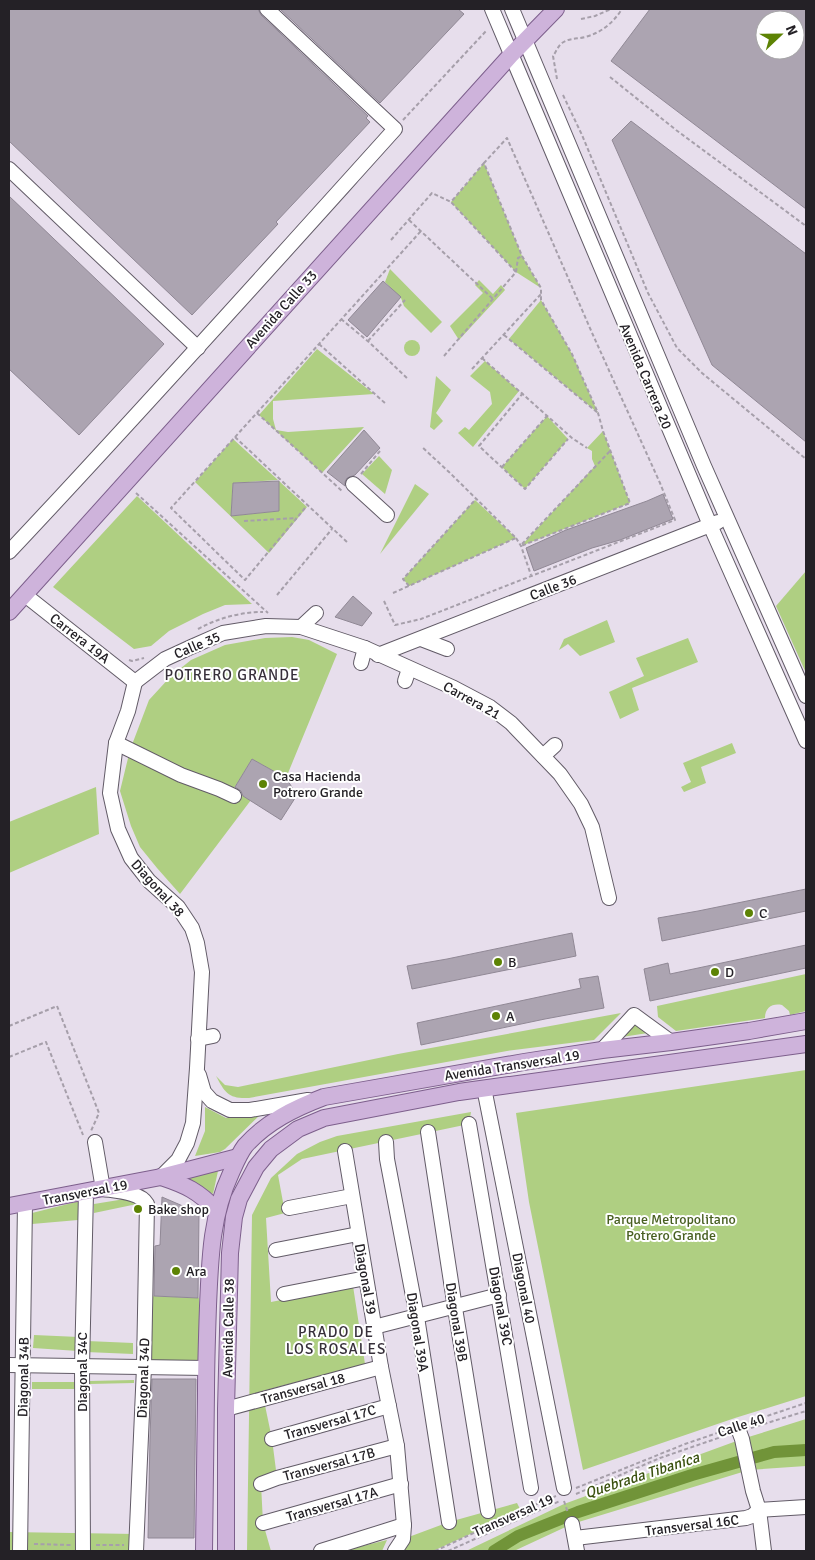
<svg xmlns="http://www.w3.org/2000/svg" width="815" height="1560" font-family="Signika,sans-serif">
<rect width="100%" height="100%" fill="#e7deec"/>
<g fill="#afcf82">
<path d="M484 163 522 256 541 288 516 272 451 202Z"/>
<path d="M390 269 442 322 431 333 404 306 401 298 385 282Z"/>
<path d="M479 280 493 294 501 285 505 290 459 340 450 326 483 293 475 285Z"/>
<path d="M541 300 572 354 598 413 509 339Z"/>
<circle cx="412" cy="348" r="8"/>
<path d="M317 349 374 394 273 401V419L276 430 288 432 364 427 322 473 259 415Z"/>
<path d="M485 361 519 391 473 447 458 433 465 427 469 430 492 404 490 392 470 376Z"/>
<path d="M436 376 451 390 436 413 443 421 434 430 430 427Z"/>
<path d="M547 416 568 439 525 489 502 467Z"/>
<path d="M603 431 630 503 521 546 595 466 592 459V451L587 448Z"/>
<path d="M233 439 278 480 233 483 231 516 279 511V481L307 507 269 553 195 482Z"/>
<path d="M379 456 392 470 385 494 362 474Z"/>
<path d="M415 484 429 494 380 554Z"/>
<path d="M137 496 252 604 225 605 203 614 169 631 151 646 134 649 53 587Z"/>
<path d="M475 500 516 538 409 586 403 579Z"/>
<path d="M806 571V673L776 606Z"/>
<path d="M607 620 615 642 580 656 568 644 559 650 564 639Z"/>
<path d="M292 637 309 640 337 654 286 778 252 759 233 790 251 800 180 894 157 868 140 847 131 826 120 791 130 750 149 700 171 676 191 660 225 645 265 638Z"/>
<path d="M688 638 698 662 632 688 639 710 620 719 609 692 644 676 636 658Z"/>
<path d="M732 743 736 753 701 767 706 783 684 792 681 787 691 782 683 763Z"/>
<path d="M96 787 99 834 9 873V822Z"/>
<path d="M806 974V1011L790 1015 789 1011 782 1005C773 1003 765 1007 765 1018L676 1031 658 1017 657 1006Z"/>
<path d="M621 1013 594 1040 507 1051 249 1098C229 1099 225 1093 216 1076L225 1085 238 1087 398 1054Z"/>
<path d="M634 1022 648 1033 622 1037Z"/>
<path d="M806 1070V1396L735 1418 583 1470 529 1202 516 1113Z"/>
<path d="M205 1107 226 1118 263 1112 225 1149 220 1152 195 1156 205 1131Z"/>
<path d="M471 1112 469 1124 302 1159 278 1175 285 1213 266 1218 271 1302 353 1286 365 1364 262 1391 272 1439 277 1478 261 1484 263 1523 271 1551H247L252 1215 271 1178 297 1154 320 1142 337 1136Z"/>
<path d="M218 1171 213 1194 187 1177Z"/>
<path d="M131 1198 137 1204 94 1213V1204Z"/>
<path d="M80 1201 78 1220 32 1224V1213Z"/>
<path d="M152 1296 199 1298V1360H152Z"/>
<path d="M34 1335 79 1337 78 1351 33 1348Z"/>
<path d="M87 1341 133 1343V1354L86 1352Z"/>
<path d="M134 1380V1383L89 1384V1381Z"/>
<path d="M32 1382H75L76 1389H32Z"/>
<path d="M806 1419V1466L749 1470 572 1524 514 1551H466L564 1504 742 1439Z"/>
<path d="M517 1503 521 1511 433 1551H395L406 1538 449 1522Z"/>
<path d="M9 1532 136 1534V1551H9Z"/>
<path d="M387 1540 382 1551H342Z"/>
</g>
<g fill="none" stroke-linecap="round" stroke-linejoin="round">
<path stroke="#719439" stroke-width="12" d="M494 1551 518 1536 578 1512 692 1475 774 1452 806 1450"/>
</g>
<g fill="#aca4b1" stroke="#908895" fill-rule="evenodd">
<path d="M9 9H258L261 15 368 116 366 118 370 122 276 222 278 224 192 315 9 141Z"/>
<path d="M280 9H458L464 14 380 103Z"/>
<path d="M650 9H806V209L611 61ZM765 20H795V50H765Z"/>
<path d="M631 121 806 254V442L712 365 612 140Z"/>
<path d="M9 196 164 344 79 435 9 369Z"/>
<path d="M383 281 401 297 367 337 348 320Z"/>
<path d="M364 430 380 448 355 475 347 478 345 482V486L327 472Z"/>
<path d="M279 481V511L231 516 233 483Z"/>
<path d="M663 494 673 519 620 540 592 548 534 571 526 548 566 530 647 501Z"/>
<path d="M353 596 372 613 362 626 335 617Z"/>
<path d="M252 759 286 778 297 795 281 820 243 796 241 791 235 787Z"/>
<path d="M806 889V911L662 941 658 918 698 911Z"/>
<path d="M572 933 576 956 412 989 407 966 447 959Z"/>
<path d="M806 945V968L650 1001 644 969 668 963 670 974Z"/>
<path d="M598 976 604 1008 545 1019 421 1045 417 1023 581 988 579 979Z"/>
<path d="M162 1197 199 1213 198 1298 154 1296 155 1246 160 1245Z"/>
<path d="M152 1379H196L194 1538H148L150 1438Z"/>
</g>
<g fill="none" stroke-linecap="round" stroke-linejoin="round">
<g stroke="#625b67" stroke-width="16">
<g id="minor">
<path d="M492 9 710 525 806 741"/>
<path d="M512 9 704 466 806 696"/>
<path d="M9 169 198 348"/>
<path d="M353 484 387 515"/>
<path d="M9 552C140 413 267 271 395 129L267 9"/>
<path d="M25 595 135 682"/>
<path d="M301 627 316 613"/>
<path d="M421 639 447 649"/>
<path d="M378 655 718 522"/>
<path d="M361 663 365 648"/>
<path d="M405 681 409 669"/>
<path d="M135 682 165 659 191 647 223 633 266 626 301 627 365 648 454 688 490 707 511 723 560 774 581 804 592 827 609 898"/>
<path d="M135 682 128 711 116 743 110 793 118 829 131 858 149 881 178 907 192 928 197 943 202 972 197 1068 193 1123 187 1143 178 1160 161 1177"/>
<path d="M116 743 181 775 219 789 234 796"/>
<path d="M543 756 555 745"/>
<path d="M198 1039 213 1036"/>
<path d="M602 1050 634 1015 671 1042"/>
<path d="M199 1075 204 1092 212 1101 230 1110H250L308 1100"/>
<path d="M484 1088 564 1488"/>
<path d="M469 1124 531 1488"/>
<path d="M428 1132 455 1308 488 1511"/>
<path d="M95 1142 103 1189C116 1191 140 1192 147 1204L144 1367 136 1551"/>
<path d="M386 1142 387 1159 417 1317 449 1522"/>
<path d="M345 1151 381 1367 397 1446 404 1525 403 1539 395 1551"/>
<path d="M289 1208 352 1196"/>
<path d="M276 1250 358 1234"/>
<path d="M284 1294 366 1278"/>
<path d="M374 1327 499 1295"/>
<path d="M9 1365 206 1368"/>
<path d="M226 1409 381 1367"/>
<path d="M739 1431 742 1439 753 1491 759 1510 764 1551"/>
<path d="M272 1439 389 1406"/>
<path d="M261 1484 277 1478 397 1446"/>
<path d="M263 1523 401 1484"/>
<path d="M572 1524 577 1551"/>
<path d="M575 1538 746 1518 752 1516 759 1510 806 1507"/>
<path d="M20 1551 25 1203"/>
<path d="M83 1551 82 1367 86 1192"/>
<path d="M321 1551 404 1525"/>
</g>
</g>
<g stroke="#7d5f8c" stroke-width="18">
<g id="major">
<path d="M9 612 511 55 556 9"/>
<path d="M161 1177C185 1185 199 1191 217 1211"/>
<path d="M9 1206 161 1177 238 1157"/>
<path d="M204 1551C205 1498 205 1445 206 1393 206 1364 207 1335 208 1306 210 1259 211 1216 231 1173 235 1164 239 1154 245 1146 266 1122 295 1108 324 1097L524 1062 602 1050 671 1042 749 1031 806 1021"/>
<path d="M226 1551V1409L230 1253 234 1217 239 1199 256 1167 271 1149 298 1129 324 1118 459 1092 806 1044"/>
</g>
</g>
<g stroke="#a69faa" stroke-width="2" stroke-dasharray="4 2.5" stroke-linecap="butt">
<path d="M581 19 595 16 611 9"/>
<path d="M610 77 676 130 806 226"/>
<path d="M557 79 553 56C556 52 558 46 562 43 569 38 577 39 585 37 601 33 613 23 622 9"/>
<path d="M563 95 582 135 648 293 677 348 702 373 806 459"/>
<path d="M403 120 487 30"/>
<path d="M409 220 493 299"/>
<path d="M391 240 432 193 451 202"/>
<path d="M516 272 451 202 484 163 522 256 541 288V300L572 354 598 413 603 431 630 503 521 546"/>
<path d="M341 319 370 343 408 379"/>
<path d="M504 335 598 413"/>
<path d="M368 341 405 300"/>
<path d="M319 344 386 404"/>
<path d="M444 356 516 272 518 258 522 256"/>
<path d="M482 358 572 438 587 448"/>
<path d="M472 369 541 294"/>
<path d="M523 393 479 446 525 489 568 439"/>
<path d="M257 413 342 491"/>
<path d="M235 437 348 543"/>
<path d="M502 467 547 416"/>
<path d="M361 474 380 451"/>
<path d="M136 493 268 613"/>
<path d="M305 508 245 580 171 508 421 231"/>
<path d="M244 521 296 518"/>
<path d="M516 538 521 546 531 575"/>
<path d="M522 544 610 451"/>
<path d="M409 586 403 579 476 499"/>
<path d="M393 593 516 538 449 472 422 447"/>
<path d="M277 595 332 529"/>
<path d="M384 601 395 625 421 619 675 520 660 483 593 335 507 138 484 163"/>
<path d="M198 629C218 618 241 612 263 612"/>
<path d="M129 660 132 661 144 658"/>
<path d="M9 1026 57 1006 99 1113 91 1131"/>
<path d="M9 1057 46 1042 83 1135"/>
<path d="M749 1422 806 1403"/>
<path d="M751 1428 806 1411"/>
<path d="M576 1488 685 1444 726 1430"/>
<path d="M576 1494 660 1458 727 1435"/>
<path d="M564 1501 568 1513"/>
<path d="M34 1544 71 1545"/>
<path d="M96 1545H124"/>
<path d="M435 1551 523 1510 556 1496"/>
<path d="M448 1551 560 1501"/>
</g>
<use href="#minor" stroke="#fff" stroke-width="14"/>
<use href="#major" stroke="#ceb3db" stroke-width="16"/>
</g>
<g fill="#5d8304" stroke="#fff" stroke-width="2">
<circle cx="263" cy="784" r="5"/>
<circle cx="749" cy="913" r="5"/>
<circle cx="498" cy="962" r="5"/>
<circle cx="715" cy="972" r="5"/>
<circle cx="496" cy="1016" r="5"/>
<circle cx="138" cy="1209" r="5"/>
<circle cx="176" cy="1271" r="5"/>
</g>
<g text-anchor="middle" stroke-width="4" stroke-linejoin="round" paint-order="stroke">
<g font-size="14" fill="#242126" stroke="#fff">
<text transform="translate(281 309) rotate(-48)" y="5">Avenida Calle 33</text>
<text transform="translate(646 376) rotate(67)" y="5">Avenida Carrera 20</text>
<text transform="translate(553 587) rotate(-21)" y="5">Calle 36</text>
<text transform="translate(80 638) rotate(38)" y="5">Carrera 19A</text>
<text transform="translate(197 645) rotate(-23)" y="5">Calle 35</text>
<text transform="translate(472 700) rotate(29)" y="5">Carrera 21</text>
<text transform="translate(158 888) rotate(48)" y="5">Diagonal 38</text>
<text transform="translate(512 1065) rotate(-9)" y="5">Avenida Transversal 19</text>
<text transform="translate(85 1192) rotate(-11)" y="5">Transversal 19</text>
<text transform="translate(366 1279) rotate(80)" y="5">Diagonal 39</text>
<text transform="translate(524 1288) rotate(79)" y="5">Diagonal 40</text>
<text transform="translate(501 1306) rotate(80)" y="5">Diagonal 39C</text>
<text transform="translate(457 1322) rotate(81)" y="5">Diagonal 39B</text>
<text transform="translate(228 1328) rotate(-89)" y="5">Avenida Calle 38</text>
<text transform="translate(418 1332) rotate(81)" y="5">Diagonal 39A</text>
<text transform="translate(82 1372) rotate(-90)" y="5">Diagonal 34C</text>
<text transform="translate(23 1377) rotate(-89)" y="5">Diagonal 34B</text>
<text transform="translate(143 1378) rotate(-88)" y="5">Diagonal 34D</text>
<text transform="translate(303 1388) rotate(-15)" y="5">Transversal 18</text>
<text transform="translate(330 1422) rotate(-16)" y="5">Transversal 17C</text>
<text transform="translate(741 1425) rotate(-18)" y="5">Calle 40</text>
<text transform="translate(329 1464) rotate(-15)" y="5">Transversal 17B</text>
<text transform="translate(332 1504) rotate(-16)" y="5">Transversal 17A</text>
<text transform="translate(513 1515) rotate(-24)" y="5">Transversal 19</text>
<text transform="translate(692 1525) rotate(-7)" y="5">Transversal 16C</text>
</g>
<g font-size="14" fill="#242126" stroke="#fff" text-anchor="start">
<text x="273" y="781">Casa Hacienda<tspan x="273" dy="16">Potrero Grande</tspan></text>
<text x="759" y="918">C</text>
<text x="508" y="967">B</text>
<text x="725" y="977">D</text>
<text x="506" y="1021">A</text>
<text x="148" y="1214">Bake shop</text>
<text x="186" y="1276">Ara</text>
</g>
<g font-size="14" fill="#485f21" stroke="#fff">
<text x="671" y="1224">Parque Metropolitano<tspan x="671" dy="16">Potrero Grande</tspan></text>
</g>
<g font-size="15" letter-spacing="1" fill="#37303a" stroke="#fff">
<text x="232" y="680">POTRERO GRANDE</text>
<text x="336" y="1337">PRADO DE<tspan x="336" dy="17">LOS ROSALES</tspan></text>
</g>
<g font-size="15" font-style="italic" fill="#39500e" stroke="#fff">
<text transform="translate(642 1475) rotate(-18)" y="5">Quebrada Tibaníca</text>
</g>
</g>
<rect width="815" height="1560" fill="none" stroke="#242126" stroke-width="20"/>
<g transform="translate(780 35) rotate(68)"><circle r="24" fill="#ffffff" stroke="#a7a6a8"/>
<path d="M0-4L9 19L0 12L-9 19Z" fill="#5d8304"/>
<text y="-8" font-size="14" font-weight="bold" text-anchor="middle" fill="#242126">N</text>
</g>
</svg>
